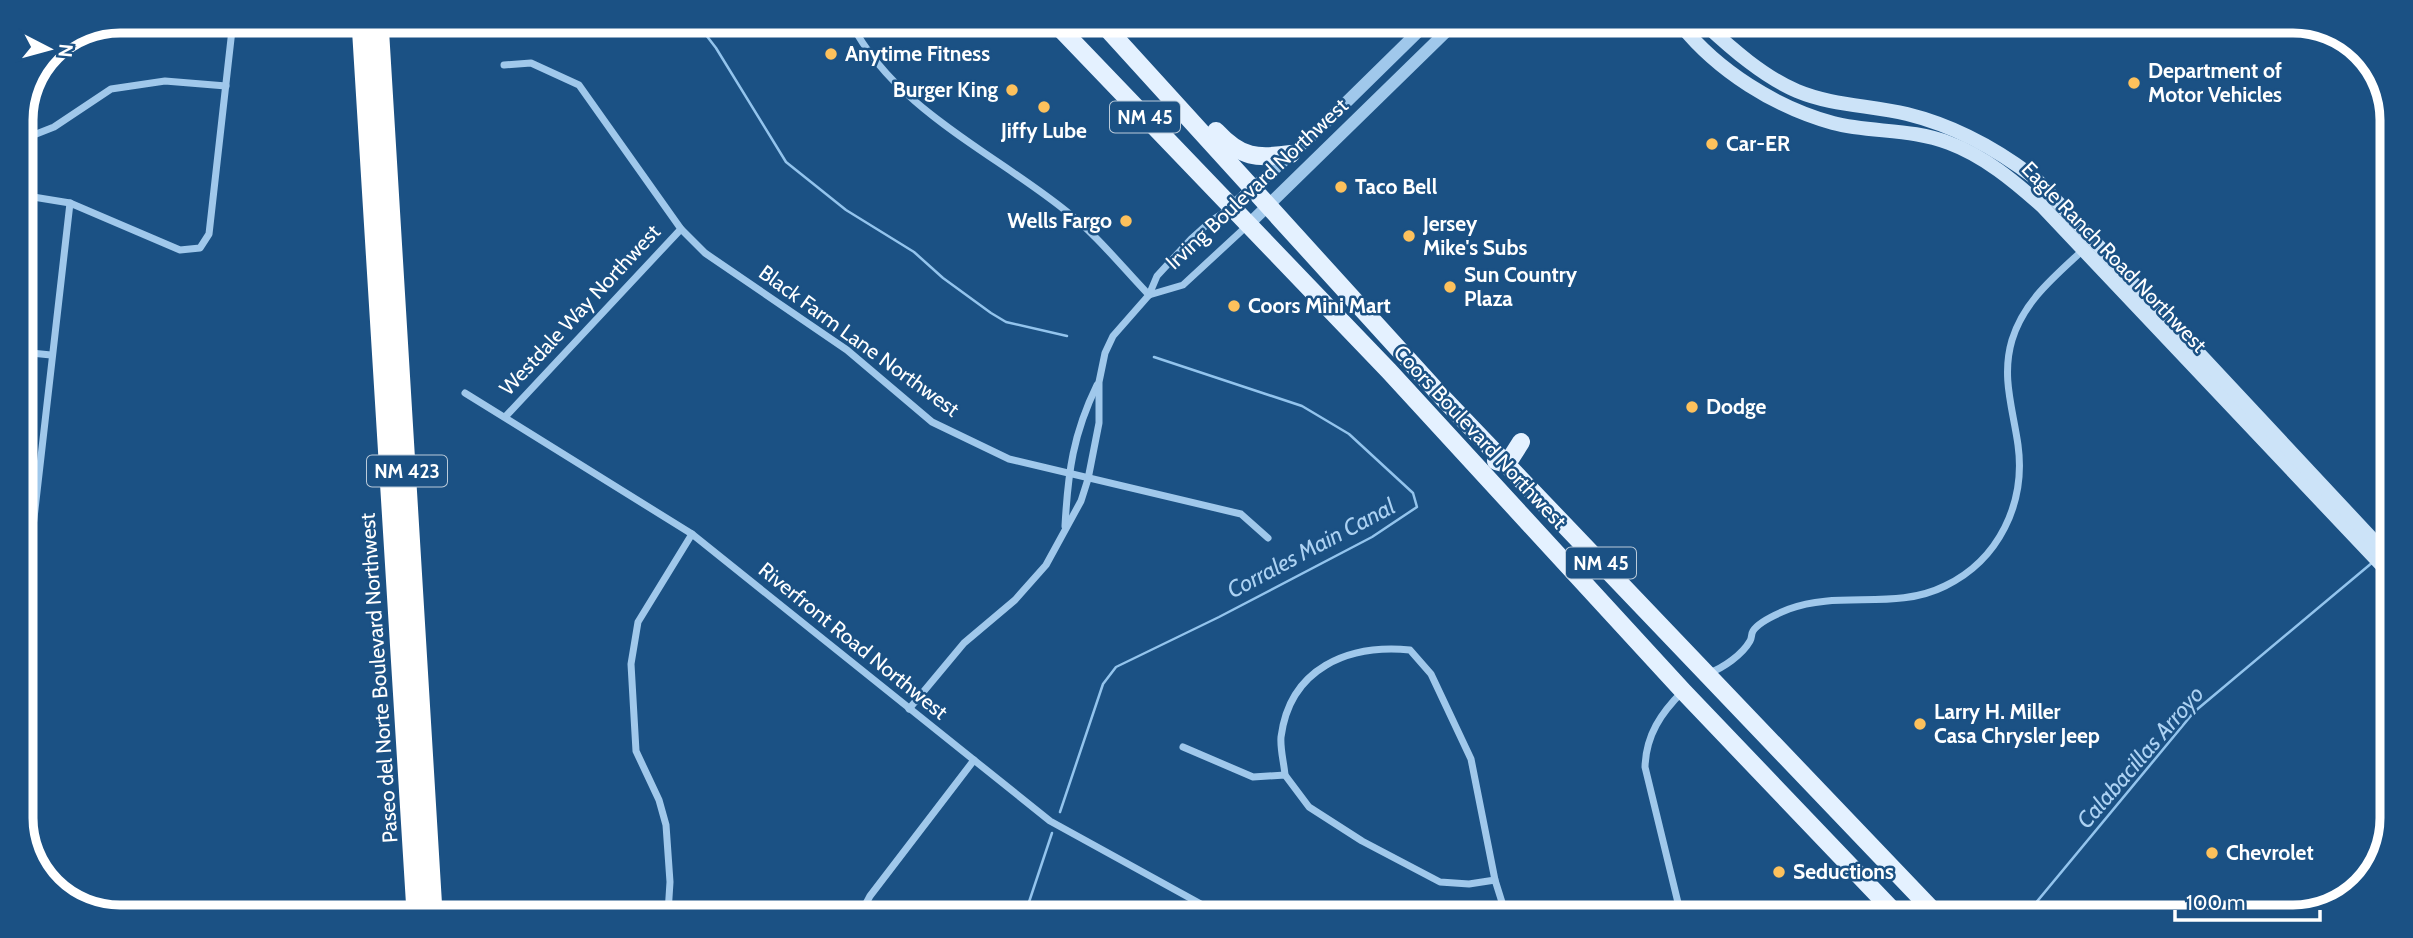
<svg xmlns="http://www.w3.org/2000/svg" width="2413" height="938" font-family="Cabin,sans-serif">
<rect width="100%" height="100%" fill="#1b5184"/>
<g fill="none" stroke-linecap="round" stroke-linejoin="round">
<g stroke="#93c4ed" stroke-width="2.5">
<path d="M696 22 716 48 786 162 846 210 914 252 943 278 991 313 1006 322 1067 336"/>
<path d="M1060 812 1103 684 1116 667 1219 617 1372 537 1417 507 1413 493 1349 434 1302 406 1154 357"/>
<path d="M1025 914 1052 833"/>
<path d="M2025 916 2194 712 2373 562"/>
</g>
<g stroke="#a0c8eb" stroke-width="7">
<path d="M851 23C896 110 993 152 1066 211 1097 235 1122 267 1149 295"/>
<path d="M504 65 531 63 579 85 681 229 705 253 847 350 932 422 1009 459 1241 514 1268 538"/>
<path d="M21 140 54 127 111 89 165 81 226 86"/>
<path d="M21 195 70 203 180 250 200 248 209 234 233 21"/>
<path d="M1149 295 1183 285 1249 224"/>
<path d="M21 352 51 355"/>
<path d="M465 393 692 534 1050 821 1219 914"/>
<path d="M506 416 681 229"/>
<path d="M1065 526C1068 472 1073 434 1097 385"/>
<path d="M21 632 70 203"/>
<path d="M1709 673C1723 668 1742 655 1750 641 1752 638 1751 634 1753 631 1759 621 1779 613 1789 609 1840 590 1895 611 1945 586 1999 560 2026 503 2018 445 2013 409 2001 377 2012 340 2024 301 2054 277 2083 250"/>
<path d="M909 709 964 643 1015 600 1046 565 1081 501 1088 479 1099 423V382L1105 353 1113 336 1149 295 1157 276 1191 239 1211 221 1231 208"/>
<path d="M1183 747 1253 777 1285 775 1309 807 1362 841 1440 882 1469 884 1495 880"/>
<path d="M1285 775C1284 763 1280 749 1281 737 1290 668 1348 644 1410 650L1431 674 1471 759 1495 880 1506 915"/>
<path d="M668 913 670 882 666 825 659 800 636 751 631 664 638 622 692 534"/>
<path d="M861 913 870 896 974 760"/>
<path d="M1187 914 1195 902"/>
<path d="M1681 915 1645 767C1646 735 1661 713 1683 691"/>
</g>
<g stroke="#a0c8eb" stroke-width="12">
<path d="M1231 208 1318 130 1426 24"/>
<path d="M1249 224 1454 24"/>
</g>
<g stroke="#cce3f8" stroke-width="14">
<path d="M1681 25C1718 71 1775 107 1833 123 1871 133 1911 128 1949 143 1984 156 2014 181 2042 206L2389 573"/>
<path d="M1706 25C1732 49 1764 77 1797 91 1833 106 1870 105 1907 114 1956 126 1997 149 2036 179L2389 557"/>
</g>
<g stroke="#e4f1ff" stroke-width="18">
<path d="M1055 23 1389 371 1683 691 1898 916"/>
<path d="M1102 23 1443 398 1938 916"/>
<path d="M1216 131C1241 158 1257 159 1291 154"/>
<path d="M1496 461 1507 464 1521 442"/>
</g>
<g stroke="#fff" stroke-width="19">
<path d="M361 22 416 912"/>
<path d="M379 22 433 912"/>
</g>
</g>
<g fill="#fdc15c" stroke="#1b5184" stroke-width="2.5">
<circle cx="831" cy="54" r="7"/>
<circle cx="2134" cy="83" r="7"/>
<circle cx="1012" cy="90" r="7"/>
<circle cx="1044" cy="107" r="7"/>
<circle cx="1712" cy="144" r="7"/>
<circle cx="1341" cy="187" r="7"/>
<circle cx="1126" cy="221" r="7"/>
<circle cx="1409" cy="236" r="7"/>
<circle cx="1450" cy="287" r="7"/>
<circle cx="1234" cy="306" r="7"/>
<circle cx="1692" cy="407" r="7"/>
<circle cx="1920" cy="724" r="7"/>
<circle cx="2212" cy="853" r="7"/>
<circle cx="1779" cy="872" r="7"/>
</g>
<g text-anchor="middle" stroke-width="5" stroke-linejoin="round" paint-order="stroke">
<g fill="#1b5184" stroke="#bbcbda" stroke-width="2">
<rect x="1110" y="101.5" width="70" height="31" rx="5"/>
<rect x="367" y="455.5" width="80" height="31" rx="5"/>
<rect x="1566" y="547.5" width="70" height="31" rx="5"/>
</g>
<g font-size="19" font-weight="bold" fill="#fff">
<text x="1145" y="124">NM 45</text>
<text x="407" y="478">NM 423</text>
<text x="1601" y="570">NM 45</text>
</g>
<g font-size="21" font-weight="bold" fill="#fff" stroke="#1b5184" text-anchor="start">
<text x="845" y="61">Anytime Fitness</text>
<text x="2148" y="78">Department of<tspan x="2148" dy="24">Motor Vehicles</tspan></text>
<text x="998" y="97" text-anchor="end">Burger King</text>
<text x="1044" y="138" text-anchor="middle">Jiffy Lube</text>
<text x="1726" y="151">Car-ER</text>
<text x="1355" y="194">Taco Bell</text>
<text x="1112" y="228" text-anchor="end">Wells Fargo</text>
<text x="1423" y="231">Jersey<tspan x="1423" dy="24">Mike's Subs</tspan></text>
<text x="1464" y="282">Sun Country<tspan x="1464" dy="24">Plaza</tspan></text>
<text x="1248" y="313">Coors Mini Mart</text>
<text x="1706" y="414">Dodge</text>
<text x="1934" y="719">Larry H. Miller<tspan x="1934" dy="24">Casa Chrysler Jeep</tspan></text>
<text x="2226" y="860">Chevrolet</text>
<text x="1793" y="879">Seductions</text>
</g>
<g font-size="21" fill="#fff" stroke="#1b5184">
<text transform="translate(1257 184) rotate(-43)" y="7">Irving Boulevard Northwest</text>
<text transform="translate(2114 257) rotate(46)" y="7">Eagle Ranch Road Northwest</text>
<text transform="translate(580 310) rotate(-47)" y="7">Westdale Way Northwest</text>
<text transform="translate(859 341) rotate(36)" y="7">Black Farm Lane Northwest</text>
<text transform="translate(1480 437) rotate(47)" y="7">Coors Boulevard Northwest</text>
<text transform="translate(853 641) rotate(39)" y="7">Riverfront Road Northwest</text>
<text transform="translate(379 678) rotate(-94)" y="7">Paseo del Norte Boulevard Northwest</text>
</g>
<g font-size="23" font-style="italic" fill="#acd2f3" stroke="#1b5184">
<text transform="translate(1311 548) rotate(-28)" y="8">Corrales Main Canal</text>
<text transform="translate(2140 757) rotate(-49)" y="8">Calabacillas Arroyo</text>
</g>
</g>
<path d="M0 0H2413V938H0ZM120 33H2293A87 87 0 0 1 2380 120V818A87 87 0 0 1 2293 905H120A87 87 0 0 1 33 818V120A87 87 0 0 1 120 33Z" fill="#1b5184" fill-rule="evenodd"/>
<path fill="none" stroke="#fff" stroke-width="9" d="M120 33H2293A87 87 0 0 1 2380 120V818A87 87 0 0 1 2293 905H120A87 87 0 0 1 33 818V120A87 87 0 0 1 120 33Z"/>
<g transform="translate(49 49) rotate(96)" stroke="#1b5184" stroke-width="5" paint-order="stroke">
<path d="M0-5L12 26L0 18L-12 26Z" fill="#ffffff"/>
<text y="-10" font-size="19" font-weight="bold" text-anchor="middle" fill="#ffffff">N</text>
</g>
<path d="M2175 910v10h145v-10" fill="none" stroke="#ffffff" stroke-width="3.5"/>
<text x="2186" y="910" font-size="21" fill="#ffffff" stroke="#1b5184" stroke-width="5" paint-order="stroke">100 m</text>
</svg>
